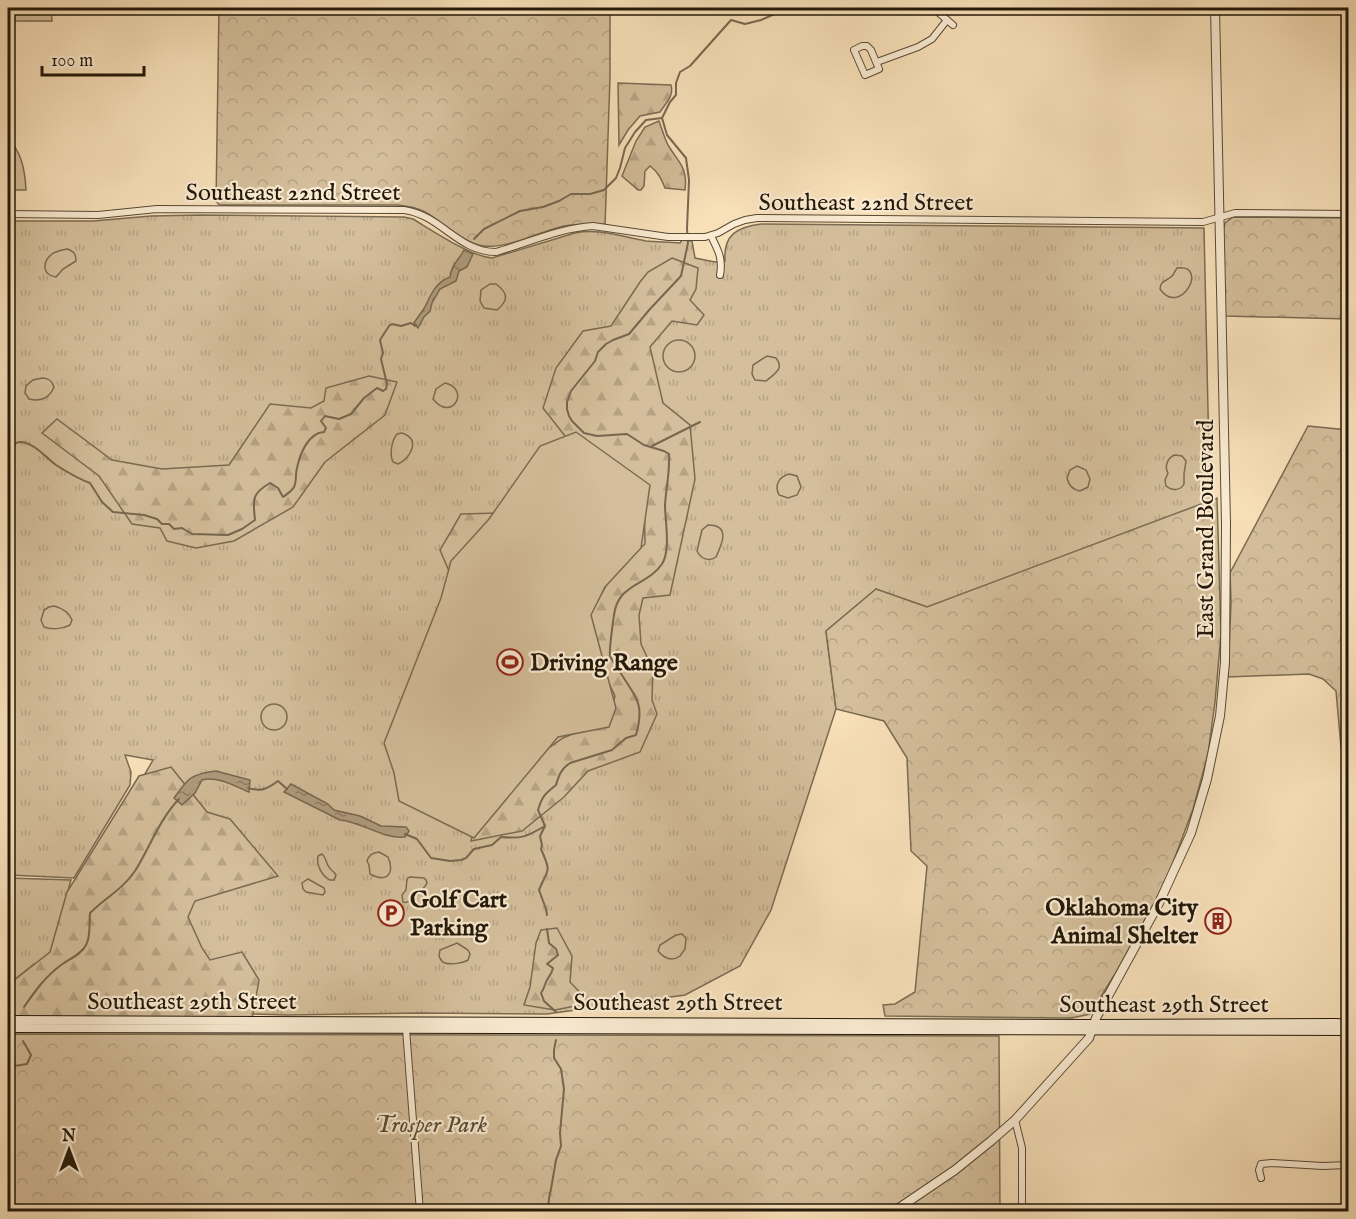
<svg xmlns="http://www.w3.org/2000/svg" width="1356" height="1219" font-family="'IM FELL English',serif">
<defs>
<pattern id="grass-tufts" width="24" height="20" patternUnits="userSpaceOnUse" patternTransform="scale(1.5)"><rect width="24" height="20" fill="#d4be9b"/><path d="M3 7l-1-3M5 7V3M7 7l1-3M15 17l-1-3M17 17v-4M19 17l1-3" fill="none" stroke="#b6a384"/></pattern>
<pattern id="forest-firs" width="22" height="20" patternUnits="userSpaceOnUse" patternTransform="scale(1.5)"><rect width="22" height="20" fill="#d4be9b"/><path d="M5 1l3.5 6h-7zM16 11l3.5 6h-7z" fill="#b6a384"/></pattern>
<pattern id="park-crowns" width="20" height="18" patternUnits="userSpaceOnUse" patternTransform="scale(1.5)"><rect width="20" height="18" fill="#d4be9b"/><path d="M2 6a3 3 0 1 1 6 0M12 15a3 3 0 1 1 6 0" fill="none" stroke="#b6a384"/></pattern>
<pattern id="water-ripples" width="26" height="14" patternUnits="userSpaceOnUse" patternTransform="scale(1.5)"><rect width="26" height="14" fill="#af9c7d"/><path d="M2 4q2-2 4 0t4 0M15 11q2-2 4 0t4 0" fill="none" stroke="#8e7e65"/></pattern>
</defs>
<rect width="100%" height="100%" fill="#f8e0b9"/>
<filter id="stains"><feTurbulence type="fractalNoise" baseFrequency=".00333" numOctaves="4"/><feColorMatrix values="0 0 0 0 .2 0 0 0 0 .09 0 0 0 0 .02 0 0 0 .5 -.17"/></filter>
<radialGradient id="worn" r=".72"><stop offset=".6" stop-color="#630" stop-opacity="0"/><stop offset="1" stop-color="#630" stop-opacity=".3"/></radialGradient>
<path fill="url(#grass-tufts)" stroke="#7b6b52" stroke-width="1.5" d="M201 215 404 217 413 219C433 231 470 256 492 258L575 233C599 228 623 237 646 241 657 242 669 242 680 243L682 240 692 241 695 258 715 262 725 261C723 235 737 227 761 224L1204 228 1211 546 927 607 876 589 826 631 836 709 771 910 740 966 685 995 547 1014 419 1013 287 1015 187 1012 34 964 8 985V878L71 880 59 923 153 760 125 755 131 772 130 785 74 878 9 875 8 796V221H93L151 216Z"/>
<g fill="url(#forest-firs)" stroke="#7b6b52" stroke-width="1.5">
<path d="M618 83 671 85C674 96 666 103 660 112L640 116 628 130 619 145Z"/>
<path d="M659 121C662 129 664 137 668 145 678 162 688 167 685 190L665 188C661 178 658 172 650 166L645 171 644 186 641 190H638L622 176 636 141 645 127Z"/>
<path d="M672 258 698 268 696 289 690 300 704 315 697 325 672 321 650 347 663 403 690 425 695 479 670 595 643 598 639 615 641 644 653 670 652 700 657 714 640 752 588 771 564 797 522 831 471 841 477 815 536 757 563 738 609 719 615 696 593 649 589 617 613 573 645 544 644 487 580 455 543 408 556 368 583 331 611 326 640 282 648 272Z"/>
<path d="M369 376 397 382 385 415 325 462 293 507 234 541 196 548 167 541 160 528 132 524 99 476 42 433 57 419 112 460 162 469 229 465 270 404 311 408 324 401 326 388Z"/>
<path d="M498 513 458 592 440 550 461 514Z"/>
<path d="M171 767 207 812 230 819 278 876 195 901 188 917 202 948 210 960 242 952 259 980 246 1054 8 1212V985L50 952 67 892 139 776Z"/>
<path d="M557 928 572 956 570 982 590 1003 555 1010 524 1005 530 987 536 943 541 930Z"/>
</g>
<g fill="url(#park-crowns)" stroke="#7b6b52" stroke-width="1.5">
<path d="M219 8H610V77L605 227C592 225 578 223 564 226 541 231 508 249 484 246 465 244 442 221 425 212 416 207 407 206 398 205H220L216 202Z"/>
<path d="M1233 217 1348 218V319L1225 316 1223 231 1225 223Z"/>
<path d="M1308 426 1348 430V745L1341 747 1336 691 1323 679 1309 674 1228 677 1231 602 1230 573Z"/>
<path d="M1217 498 1221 634 1215 702 1208 754 1193 809 1168 876 1153 905 1115 974 1090 1014 1072 1018 885 1016 883 1005 895 1004 915 992 927 866 911 851 907 758 884 721 836 709 826 631 876 589 927 607Z"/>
<path d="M8 1034 999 1036 1000 1211 8 1212Z"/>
</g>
<g fill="#d4be9b" stroke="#7b6b52" stroke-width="1.5">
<path d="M8 8H51L52 21H8Z"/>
<path d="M8 139C22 152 25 171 26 190H8Z"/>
<path d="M67 249C74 251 76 254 76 261L63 269 56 277C42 275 42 262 52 254 56 251 62 250 67 249Z"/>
<path d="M1177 268C1210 264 1180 318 1160 289 1161 279 1167 282 1173 275 1174 273 1175 271 1177 268Z"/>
<path d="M490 284H496C508 293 509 300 497 310L484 308 480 301 481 290Z"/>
<circle cx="679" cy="356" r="16"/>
<path d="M767 356 776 358C785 369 774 374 766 381L755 380 752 374 753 365Z"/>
<path d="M42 378C49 378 52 381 54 387 50 398 40 402 29 399L25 393 26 386 33 380Z"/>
<path d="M445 383C471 389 452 423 433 399L436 389Z"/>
<path d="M576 432 650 485 641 548 605 587 591 615 616 708 609 727 558 737 474 838 399 801 394 773 384 743 441 598 451 561 489 519 540 446Z"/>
<path d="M402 433C421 439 411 458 398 464L393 462C389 454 392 440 397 434Z"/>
<path d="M1175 455 1182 456 1186 461 1184 474V484C1180 491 1172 491 1166 486L1165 480 1168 473C1164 466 1168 457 1175 455Z"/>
<path d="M1077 466 1086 470 1090 479 1088 487 1080 491C1073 490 1069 486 1067 478L1070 470Z"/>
<path d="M789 474 797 476 801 487 797 495 788 498 779 495C774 485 779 477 789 474Z"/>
<path d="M708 525C731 525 722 544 716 557 709 562 701 559 697 551L702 530Z"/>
<path d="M54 606C62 608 69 613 72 620L70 625C63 629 51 630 44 627L41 620 44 610 49 607Z"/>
<circle cx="274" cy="717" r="13"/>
<path d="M379 852 388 857C395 874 387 883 370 874L369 865 367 861C369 855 372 853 379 852Z"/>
<path d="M322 854C327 858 325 862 329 867 331 871 334 871 336 875L334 880H330C322 876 316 865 318 856Z"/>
<path d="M410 877 424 878 426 880 427 883C426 886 411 902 407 902 406 903 404 902 403 902L402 895 406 890 407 879Z"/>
<path d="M308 879 324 888 325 892 323 895 306 892 303 889 302 883Z"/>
<path d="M682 934 686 938 685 949 680 956C672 962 664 958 658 951L660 945 676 935Z"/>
<path d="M457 943 468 950 470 954 468 960C463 963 451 965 445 963 441 962 441 960 439 956L440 950Z"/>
</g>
<g fill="url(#water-ripples)" stroke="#77674f" stroke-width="1.5">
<path d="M464 250 473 254 467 267 459 271 456 281 440 289 432 303 430 311 424 317 418 328 414 323C417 318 422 312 425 307 431 294 436 282 450 277 451 265 459 260 464 250Z"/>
<path d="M216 771 250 780 249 792C234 786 219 776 202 780L195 793 182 805 174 798C188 778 191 774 216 771Z"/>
<path d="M291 784 328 804 334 810 360 816 381 826 406 827 409 831 405 837C382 839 362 822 340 820L284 792Z"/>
</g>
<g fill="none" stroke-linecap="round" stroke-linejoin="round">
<g stroke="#77674f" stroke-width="2">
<path d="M474 239 484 229 520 211 543 207 559 201 571 194H590L604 190 616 178 620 168 625 148 635 132 646 120 662 118"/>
<path d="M652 446 700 422"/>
<path d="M8 449C11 446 15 442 20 442 34 442 46 458 56 465 67 472 78 479 90 483L102 502 113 512 144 515 157 519 162 524H169L174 529 182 528 192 534 228 535 242 529 255 520C253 500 251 494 270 483L278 488 283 497C287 494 292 491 294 487 297 481 295 475 297 468 300 454 308 433 324 432L326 428 321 421 325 416 339 419 351 414 364 398 377 388 383 391 386 389 387 384 381 359 383 353 380 340 389 326 392 324 401 326 411 323 415 326 416 325"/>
<path d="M248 788C262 792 267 789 278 781L287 789"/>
<path d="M545 826 538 810C542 796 545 794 556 785 559 775 561 769 570 763L612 750 626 738 636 735C645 703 636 698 620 672 617 667 612 661 610 656 609 651 613 622 614 615 618 583 647 586 662 564 671 550 665 520 665 505 666 488 670 472 669 454L664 451 644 445 627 434 597 436 584 433 572 421 569 416 567 409V402L571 391 595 361 598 352 606 344 613 340 629 334 650 309 681 276 688 243 687 229 689 180 686 158 667 135 662 118 670 102 676 95V83L680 72 690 66 731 20 745 24 761 20 779 12 781 8"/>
<path d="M545 826 540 836 542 845 541 849C552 874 548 868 539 890L546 909 547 915"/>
<path d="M405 834 417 839 431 858 450 861 461 860 466 858 474 849 492 845 501 837C522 839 526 837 545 826"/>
<path d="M547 929 549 943 556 949 558 955 547 964 553 968C552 974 548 977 546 982 544 987 544 989 541 993L544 1001 556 1012"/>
<path d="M24 1007C35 991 45 977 61 965 69 959 81 955 86 945 91 937 89 922 90 913 105 898 123 889 135 871 150 847 159 820 179 799"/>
<path d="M8 1065 14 1066 27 1064 31 1055 23 1041"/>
<path d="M548 1212 549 1198 551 1189 556 1160 561 1146 560 1133 564 1089 561 1069 554 1058V1050L556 1040"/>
</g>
<g stroke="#584a35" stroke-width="8">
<g id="minor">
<path d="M933 8 953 25"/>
<path d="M862 46H867L871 50 879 69 865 75 854 50Z"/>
<path d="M877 62 918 47 932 39 947 20"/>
<path d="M8 214 98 215 157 209 404 210C441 215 458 252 496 252 528 243 560 228 593 226L668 237H705L718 233 734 224 745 220 757 218 1203 222 1235 213 1348 214"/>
<path d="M711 236C718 250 723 258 720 275"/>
<path d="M406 1029 420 1212"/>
<path d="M1015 1120 1022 1148V1212"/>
<path d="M1261 1178 1259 1170 1261 1164 1272 1163 1323 1166 1348 1165"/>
</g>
</g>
<g stroke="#584a35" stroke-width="10">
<path id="tertiary" d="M893 1212 955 1170 991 1141 1015 1120 1089 1038 1096 1018 1159 903 1191 833 1207 779 1220 716 1225 662 1226 524 1215 8"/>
</g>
<g stroke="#221809" stroke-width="10">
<g id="secondary">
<path d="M8 1020 1094 1024 1336 1023 1348 1024"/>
<path d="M8 1028 1348 1031"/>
</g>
</g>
<use href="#minor" stroke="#faebd2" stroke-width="6"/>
<use href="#tertiary" stroke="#faebd2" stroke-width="8"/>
<use href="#secondary" stroke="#faebd2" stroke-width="8"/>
</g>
<defs>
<g id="stadium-ring" transform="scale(1.35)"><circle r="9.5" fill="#faebd2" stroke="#8f2418" stroke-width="1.5"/><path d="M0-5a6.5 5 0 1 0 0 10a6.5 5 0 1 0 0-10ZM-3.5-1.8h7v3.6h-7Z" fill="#8f2418"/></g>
<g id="parking-ring" transform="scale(1.35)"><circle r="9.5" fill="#faebd2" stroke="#8f2418" stroke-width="1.5"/><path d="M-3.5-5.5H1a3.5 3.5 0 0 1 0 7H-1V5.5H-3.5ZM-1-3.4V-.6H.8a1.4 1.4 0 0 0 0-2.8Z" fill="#8f2418"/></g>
<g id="building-ring" transform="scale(1.35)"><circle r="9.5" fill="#faebd2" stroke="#8f2418" stroke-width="1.5"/><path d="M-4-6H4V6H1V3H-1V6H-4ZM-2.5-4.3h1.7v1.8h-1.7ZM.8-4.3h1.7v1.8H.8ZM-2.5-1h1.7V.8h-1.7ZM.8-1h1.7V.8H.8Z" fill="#8f2418"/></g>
</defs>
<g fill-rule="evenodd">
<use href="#stadium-ring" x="510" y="662"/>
<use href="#parking-ring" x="391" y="913"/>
<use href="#building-ring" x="1218" y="921"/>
</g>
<g text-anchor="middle" stroke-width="4.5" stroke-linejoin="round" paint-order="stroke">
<g font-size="24" fill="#221809" stroke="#faebd2">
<text x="293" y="200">Southeast 22nd Street</text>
<text x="866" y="210">Southeast 22nd Street</text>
<text transform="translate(1205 529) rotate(-90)" y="8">East Grand Boulevard</text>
<text x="192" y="1009">Southeast 29th Street</text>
<text x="678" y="1010">Southeast 29th Street</text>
<text x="1164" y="1012">Southeast 29th Street</text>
</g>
<g font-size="24" font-weight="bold" fill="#221809" stroke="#faebd2" text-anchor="start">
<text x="530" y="670">Driving Range</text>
<text x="410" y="907">Golf Cart<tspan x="410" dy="28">Parking</tspan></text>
<text x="1198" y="915" text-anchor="end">Oklahoma City<tspan x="1198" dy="28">Animal Shelter</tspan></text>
</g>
<g font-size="24" font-style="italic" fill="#574a35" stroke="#faebd2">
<text x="431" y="1132">Trosper Park</text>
</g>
</g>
<rect width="1356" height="1219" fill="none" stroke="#f8e0b9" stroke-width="30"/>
<rect x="9" y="9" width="1338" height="1201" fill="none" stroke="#221809" stroke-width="3"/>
<rect x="15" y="15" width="1326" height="1189" fill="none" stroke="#221809" stroke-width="1.5"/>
<g transform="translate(69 1150)" stroke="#faebd2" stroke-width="4.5" paint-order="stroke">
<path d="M0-4.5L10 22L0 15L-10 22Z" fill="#221809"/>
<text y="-9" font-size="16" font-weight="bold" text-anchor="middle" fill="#221809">N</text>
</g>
<path d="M42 66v9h102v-9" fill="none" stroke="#221809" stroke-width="3"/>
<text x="51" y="66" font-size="18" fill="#221809" stroke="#faebd2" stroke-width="4.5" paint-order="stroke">100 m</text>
<rect width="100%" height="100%" filter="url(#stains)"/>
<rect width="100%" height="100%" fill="url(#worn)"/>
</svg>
